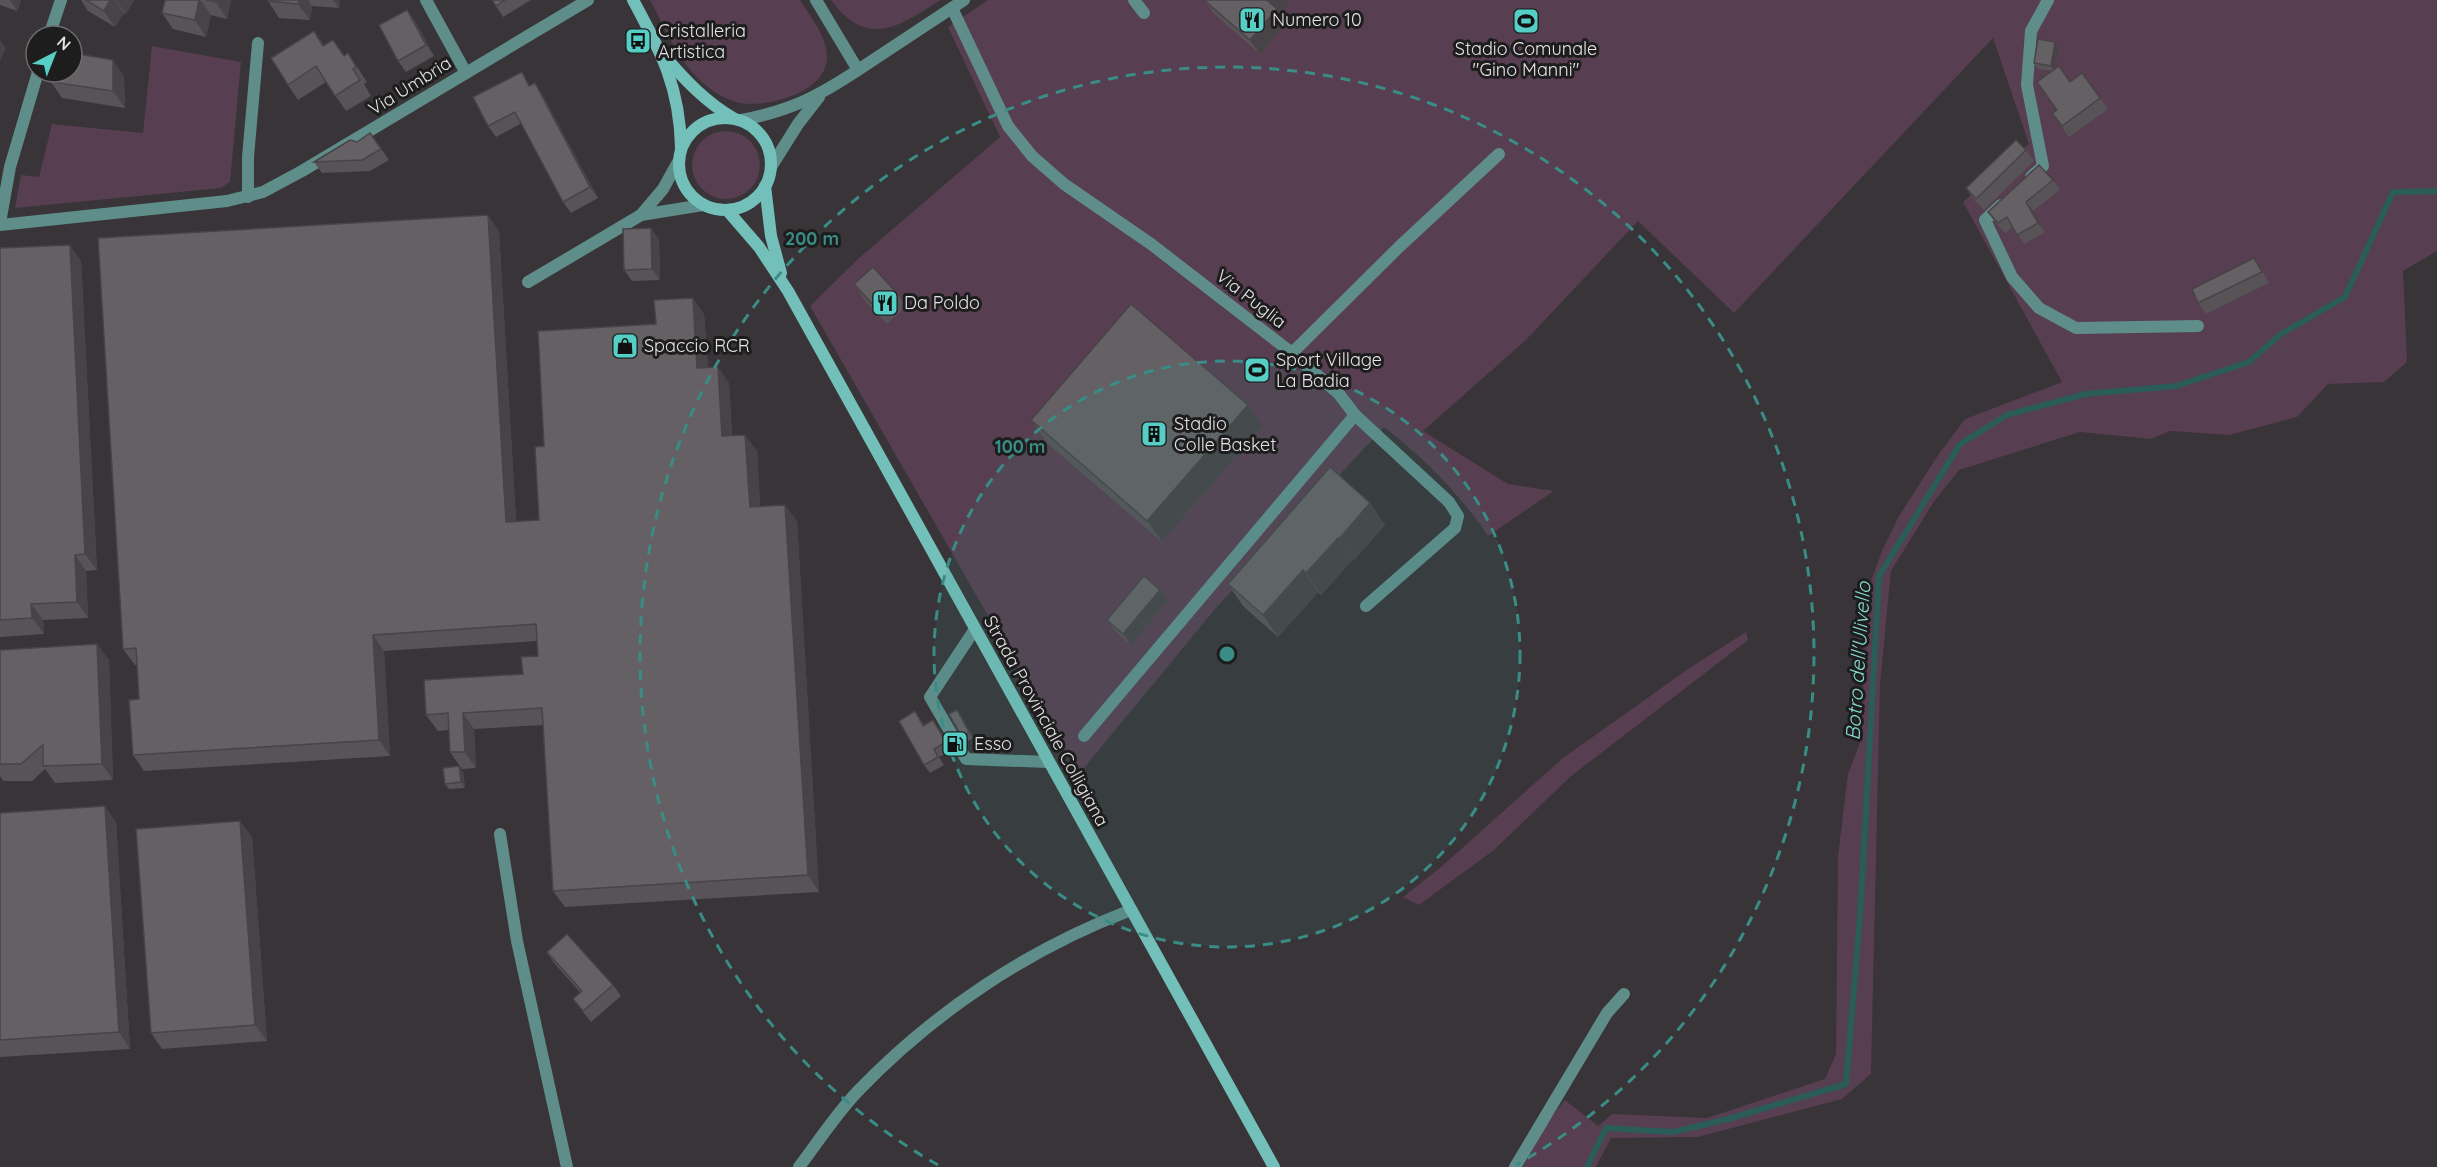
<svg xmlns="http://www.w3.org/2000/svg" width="2437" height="1167" font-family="Quicksand,sans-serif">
<rect width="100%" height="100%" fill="#383437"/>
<g fill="#573e50">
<path d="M650 0H800C810 16 828 38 827 58 826 90 778 104 751 104 737 104 723 98 712 90 682 70 667 32 650 0Z"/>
<path d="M831 0H940C899 27 867 49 831 0Z"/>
<path d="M988 0H2437V251L2403 271 2407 362 2384 382 2328 384 2297 417 2229 435 2170 431 2151 439 2080 432 1959 470 1933 503 1891 571 1880 684 1871 1074 1842 1099 1698 1137 1611 1138 1596 1167H1523L1547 1122 1565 1100 1598 1126 1612 1114 1707 1118 1825 1079 1836 1054 1838 856 1848 774 1861 740 1867 592 1882 551 1899 516 1938 455 1965 419 2062 382 1963 202 2029 144 1993 38 1734 313 1638 221 1526 340 1423 431 1508 484 1554 491 1488 536C1460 494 1424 458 1384 427L1215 609 1079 774 810 306 858 259 1000 137 948 27Z"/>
<path d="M152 46 241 62 230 182 221 188 15 208 21 175 39 177 52 124 143 133Z"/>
<circle cx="726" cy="165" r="34"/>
<path d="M1746 632 1748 640 1570 777 1494 850 1419 905 1403 897 1441 867 1563 758 1691 667Z"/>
</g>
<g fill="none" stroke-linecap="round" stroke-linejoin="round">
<path stroke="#2a5c58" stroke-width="6" d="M1587 1167 1606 1128 1673 1132 1728 1119 1846 1084 1860 917 1879 576 1960 444 2007 415 2085 394 2176 386 2249 362 2281 334 2345 297 2393 192 2437 191"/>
<g stroke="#5f8e8a" stroke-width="12">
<path d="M1134 0 1144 13"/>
<path d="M2031 177 2043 166 2027 85 2031 31 2048 0"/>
<path d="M2001 205 1985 220 2012 277 2039 308 2076 328 2198 326"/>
<path d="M641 215 703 205"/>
<path d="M528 282 641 215 663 189 678 162"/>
<path d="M1292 353 1399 247 1499 154"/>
<path d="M1355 415 1449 502 1458 516 1455 528 1366 606"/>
<path d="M975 629 930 697 966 759 1048 762"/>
<path d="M500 834 517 941 567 1167"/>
<path d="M1515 1167 1607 1013 1624 994"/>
</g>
<g stroke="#5f8e8a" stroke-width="12">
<path d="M426 0 466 73"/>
<path d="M952 8 1008 126 1032 156 1064 184 1151 244 1292 353 1339 394 1355 415 1084 736"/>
<path d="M49 36 61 0"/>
<path d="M858 70 964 0"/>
<path d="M248 197V157L258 43"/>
<path d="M0 223 10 167 38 72"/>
<path d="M0 225 227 201 263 192 302 171 588 0"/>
<path d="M799 1167C818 1142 836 1114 858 1091 934 1012 1028 949 1131 910"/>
</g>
<g stroke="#5f8e8a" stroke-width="12">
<path d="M741 120C790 111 817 97 858 70L816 0"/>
<path d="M771 167 798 124 819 97"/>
</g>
<g stroke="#73c0ba" stroke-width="12">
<path d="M633 0C661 52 680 87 681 148"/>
<path d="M666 58C686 81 706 102 733 118"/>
<circle cx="725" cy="164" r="46"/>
<path d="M765 186 771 236 781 273"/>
<path d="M727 210 759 247 788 291 1274 1167"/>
</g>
</g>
<g fill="#575356">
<path d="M0 0H21L17 11 0 5Z"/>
<path d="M81 0H134L126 14 124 13 115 27 88 11Z"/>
<path d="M165 0H231L227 19 211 15 206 37 173 29 162 13Z"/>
<path d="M268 0H340L339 8 312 6 310 20 279 18 268 1Z"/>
<path d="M492 0H531L503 17Z"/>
<path d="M1204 0H1287L1289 3 1280 13 1287 23 1260 54 1214 14Z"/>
<path d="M407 10 415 21 434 56 406 72 398 61Z"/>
<path d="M314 31 324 46 344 56 348 53 367 82 364 84 371 96 346 111 326 82 298 100 288 85Z"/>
<path d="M2059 48 2055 69 2070 82 2082 73 2108 109 2069 137 2052 113 2057 110 2052 71 2038 69 2034 63Z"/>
<path d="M124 76 125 108 62 98 51 82Z"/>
<path d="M535 83 542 94 598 198 571 213 563 202 522 123 496 137 488 126 530 85Z"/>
<path d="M370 133 389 160 370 171 322 173 314 162 357 142Z"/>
<path d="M2026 150 2034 161 1984 210 1973 199 1966 188Z"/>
<path d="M2053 180 2060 190 2033 211 2045 232 2024 244 2013 227 2005 233 1995 222 1988 212Z"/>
<path d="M499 231 516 521 539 520 544 446 656 324 704 314 708 368 729 383 732 435 757 451 760 507 797 521 819 892 565 907 553 891 543 725 474 729 476 768 462 769 450 752 449 730 438 731 426 715 523 674 538 656 537 641 384 651 390 756 144 771 133 755 139 699 137 665H135L123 649Z"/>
<path d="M659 239 660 280 632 281 624 270Z"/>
<path d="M0 248 81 261 97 570 86 571 88 618 43 620 44 634 0 637Z"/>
<path d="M2261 269 2269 283 2206 314 2198 303Z"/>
<path d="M854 284 894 290 906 306 887 324 865 301Z"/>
<path d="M1031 420 1263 426 1162 542 1046 442Z"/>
<path d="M1370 503 1385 525 1354 560 1353 559 1321 595 1318 592 1278 637 1243 606 1228 584Z"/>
<path d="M1168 601 1131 645 1115 631 1107 620Z"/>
<path d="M0 650 109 660 113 780 55 783 45 769 32 781H3L0 776Z"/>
<path d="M915 711 924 725 939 728 952 751 939 757 944 765 930 773 924 765Z"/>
<path d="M961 716 973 738 966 742 962 737Z"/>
<path d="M463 772 465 788 449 789 445 784Z"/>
<path d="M0 813 116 822 130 1049 0 1057Z"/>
<path d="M252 837 267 1041 162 1049 151 1033Z"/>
<path d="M547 952 613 985 621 996 591 1022 573 999 580 992 554 963Z"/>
</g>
<g fill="#474346">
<path d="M10 0H21L17 11Z"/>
<path d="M110 0H115L124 13 115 27 104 11Z"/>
<path d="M116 0H134L126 14Z"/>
<path d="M199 0H200L211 15 206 37 195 20Z"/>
<path d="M216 0H231L227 19 216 2Z"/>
<path d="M299 0H308L312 6 310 20 298 4Z"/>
<path d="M333 0H340L339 8Z"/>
<path d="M1270 0H1287L1289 3 1280 13 1287 23 1260 54 1250 40Z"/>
<path d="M407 10 415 21 434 56 426 45Z"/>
<path d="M0 40 6 48 0 61Z"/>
<path d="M2055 42 2059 48 2055 71 2051 66Z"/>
<path d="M113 60 124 76 125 108 113 91Z"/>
<path d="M535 83 542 94 598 198 590 187Z"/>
<path d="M2026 202 2033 211 2045 232 2038 223Z"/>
<path d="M488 215 499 231 517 538 506 522Z"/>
<path d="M651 228 659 239 660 280 652 269Z"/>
<path d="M70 245 81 261 97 570 85 554Z"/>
<path d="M693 298 704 314 709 385 697 368Z"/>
<path d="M718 367 729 383 733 452 722 436Z"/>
<path d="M1248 405 1263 426 1162 542 1147 521Z"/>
<path d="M745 435 757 451 761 524 750 507Z"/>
<path d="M1370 503 1385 525 1354 560 1339 539Z"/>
<path d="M785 505 797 521 819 892 808 875Z"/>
<path d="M1338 538 1353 559 1321 595 1306 573Z"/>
<path d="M75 555 86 571 88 618 77 602Z"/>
<path d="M1303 570 1318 592 1278 637 1263 615Z"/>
<path d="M1160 590 1168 601 1131 645 1123 634Z"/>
<path d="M31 604 43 620 44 634 32 618Z"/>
<path d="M373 635 384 651 390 756 379 740Z"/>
<path d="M97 644 109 660 113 780 102 764Z"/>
<path d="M463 713 474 729 476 768 465 752Z"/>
<path d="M933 720 939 728 952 751 946 742Z"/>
<path d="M459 766 463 772 465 788 461 782Z"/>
<path d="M105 806 116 822 130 1049 119 1032Z"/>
<path d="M240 821 252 837 267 1041 255 1025Z"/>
</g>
<g fill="#656064" stroke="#474346" stroke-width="1.5">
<path d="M86 0H110L104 11Z"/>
<path d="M165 0H199L195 20 162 13Z"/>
<path d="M206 0H216V2Z"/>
<path d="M268 0H299L298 4 268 1Z"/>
<path d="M492 0H505L496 6Z"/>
<path d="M1204 0H1270L1268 1 1277 9 1250 40Z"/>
<path d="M407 10 426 45 398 61 379 25Z"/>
<path d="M314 31 323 46 333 40 344 56 348 53 356 67 353 69 360 80 335 96 316 66 288 85 271 58Z"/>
<path d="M2038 39 2055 42 2051 66 2034 63Z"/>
<path d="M72 53 113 60V91L51 82 55 72H72Z"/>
<path d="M2059 66 2070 82 2082 73 2100 98 2062 126 2052 113 2057 110 2037 82Z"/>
<path d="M522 72 529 86 535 83 590 187 563 202 515 112 488 126 473 97Z"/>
<path d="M370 133 381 149 362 160 314 162 350 140 357 142Z"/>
<path d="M2016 140 2026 150 1976 199 1966 188Z"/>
<path d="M2039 165 2053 180 2026 202 2038 223 2017 235 2007 217 1998 223 1988 212Z"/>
<path d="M488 215 506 522 539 520 535 447 544 446 538 331 656 324 654 300 693 298 697 368 718 367 722 436 745 435 750 507 785 505 808 875 553 891 542 708 463 713 465 752H450L448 713 426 715 424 680 523 674 521 657 538 656 536 624 373 635 379 740 133 755 129 700 139 699 136 648 123 649 98 238Z"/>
<path d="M651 228 652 269 624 270 623 229Z"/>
<path d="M70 245 85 554 75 555 77 602 31 604 32 618 0 620V248Z"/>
<path d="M2254 258 2262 272 2198 303 2192 289Z"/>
<path d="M873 267 894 290 875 307 854 284Z"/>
<path d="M1131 304 1248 405 1147 521 1031 420Z"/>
<path d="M1330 467 1370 503 1339 539 1338 538 1306 573 1303 570 1263 615 1228 584Z"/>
<path d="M1144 576 1160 590 1123 634 1107 620Z"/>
<path d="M97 644 102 764 43 766V745L21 764H0V650Z"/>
<path d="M957 710 969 732 962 737 949 714Z"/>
<path d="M915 711 923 726 933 720 946 742 934 749 938 757 924 765 899 721Z"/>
<path d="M459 766 461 782 445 784 443 768Z"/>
<path d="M105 806 119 1032 0 1040V813Z"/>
<path d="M240 821 255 1025 151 1033 136 829Z"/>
<path d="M567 934 613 985 583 1011 573 999 582 991 547 952Z"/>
</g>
<circle cx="1227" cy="654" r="293" fill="#3a8c86" fill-opacity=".12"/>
<g fill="none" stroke="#3a8c86" stroke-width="3" stroke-dasharray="10 8">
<circle cx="1227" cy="654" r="293"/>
<path d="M938 1165A587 587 0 1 1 1516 1165"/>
</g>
<defs>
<g id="restaurant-square" transform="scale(1.35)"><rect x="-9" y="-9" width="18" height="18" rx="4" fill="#55cec5" stroke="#1e1d1e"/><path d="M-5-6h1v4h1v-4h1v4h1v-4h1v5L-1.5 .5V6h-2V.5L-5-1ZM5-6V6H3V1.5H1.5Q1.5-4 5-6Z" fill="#111"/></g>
<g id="stadium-square" transform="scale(1.35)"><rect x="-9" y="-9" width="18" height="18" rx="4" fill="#55cec5" stroke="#1e1d1e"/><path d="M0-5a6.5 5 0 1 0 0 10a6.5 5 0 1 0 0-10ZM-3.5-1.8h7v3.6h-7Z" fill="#111"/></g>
<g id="bus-square" transform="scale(1.35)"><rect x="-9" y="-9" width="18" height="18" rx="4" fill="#55cec5" stroke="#1e1d1e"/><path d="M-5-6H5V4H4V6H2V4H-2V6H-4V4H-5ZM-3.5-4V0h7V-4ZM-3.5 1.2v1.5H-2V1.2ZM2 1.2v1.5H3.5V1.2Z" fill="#111"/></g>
<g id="shop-square" transform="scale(1.35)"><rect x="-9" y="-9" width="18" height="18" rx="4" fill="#55cec5" stroke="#1e1d1e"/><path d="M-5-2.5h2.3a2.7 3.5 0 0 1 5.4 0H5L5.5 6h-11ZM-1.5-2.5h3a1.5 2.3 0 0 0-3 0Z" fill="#111"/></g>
<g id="building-square" transform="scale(1.35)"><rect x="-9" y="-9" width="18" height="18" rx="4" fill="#55cec5" stroke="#1e1d1e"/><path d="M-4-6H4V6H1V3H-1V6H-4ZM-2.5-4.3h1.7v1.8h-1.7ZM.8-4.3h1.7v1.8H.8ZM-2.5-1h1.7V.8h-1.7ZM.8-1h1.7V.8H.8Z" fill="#111"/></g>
<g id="fuel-square" transform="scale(1.35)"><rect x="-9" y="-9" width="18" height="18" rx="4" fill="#55cec5" stroke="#1e1d1e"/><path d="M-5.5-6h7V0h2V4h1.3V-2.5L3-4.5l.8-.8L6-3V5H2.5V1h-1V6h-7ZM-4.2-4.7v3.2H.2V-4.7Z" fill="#111"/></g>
</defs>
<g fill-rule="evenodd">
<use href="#restaurant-square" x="1252" y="20"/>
<use href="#stadium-square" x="1526" y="21"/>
<use href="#bus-square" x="638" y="41"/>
<use href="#restaurant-square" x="885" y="303"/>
<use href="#shop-square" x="625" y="346"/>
<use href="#stadium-square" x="1257" y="370"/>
<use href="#building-square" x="1154" y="434"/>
<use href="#fuel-square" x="955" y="744"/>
</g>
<g text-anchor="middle" stroke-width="6" stroke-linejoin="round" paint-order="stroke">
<g font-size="18" fill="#e6e3e5" stroke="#1e1d1e" text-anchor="start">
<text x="1272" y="26">Numero 10</text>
<text x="658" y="37">Cristalleria<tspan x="658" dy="21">Artistica</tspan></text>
<text x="1526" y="55" text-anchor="middle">Stadio Comunale<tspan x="1526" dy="21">"Gino Manni"</tspan></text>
<text x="904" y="309">Da Poldo</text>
<text x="644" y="352">Spaccio RCR</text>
<text x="1276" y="366">Sport Village<tspan x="1276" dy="21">La Badia</tspan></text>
<text x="1174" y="430">Stadio<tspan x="1174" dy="21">Colle Basket</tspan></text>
<text x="974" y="750">Esso</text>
</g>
<g font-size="18" fill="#e6e3e5" stroke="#1e1d1e">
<text transform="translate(410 86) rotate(-32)" y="6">Via Umbria</text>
<text transform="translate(1251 299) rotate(38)" y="6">Via Puglia</text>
<text transform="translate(1046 721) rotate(61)" y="6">Strada Provinciale Colligiana</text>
</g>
<g font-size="20" font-style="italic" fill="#86ddd5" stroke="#1e1d1e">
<text transform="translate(1858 661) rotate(-86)" y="7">Botro dell'Ulivello</text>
</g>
</g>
<circle cx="1227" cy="654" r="9" fill="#3a8c86" stroke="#1e1d1e" stroke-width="3"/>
<g font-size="18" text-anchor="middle" font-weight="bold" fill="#3a8c86" stroke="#1e1d1e" stroke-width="6" stroke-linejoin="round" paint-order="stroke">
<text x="812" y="245">200 m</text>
<text x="1020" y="453">100 m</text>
</g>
<g transform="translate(54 54) rotate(42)"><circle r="28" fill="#1e1d1e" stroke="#6e6c6e" stroke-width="1.5"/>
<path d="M0-4.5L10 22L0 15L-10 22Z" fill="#55cec5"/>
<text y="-9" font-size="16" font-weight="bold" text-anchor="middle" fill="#e6e3e5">N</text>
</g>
</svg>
